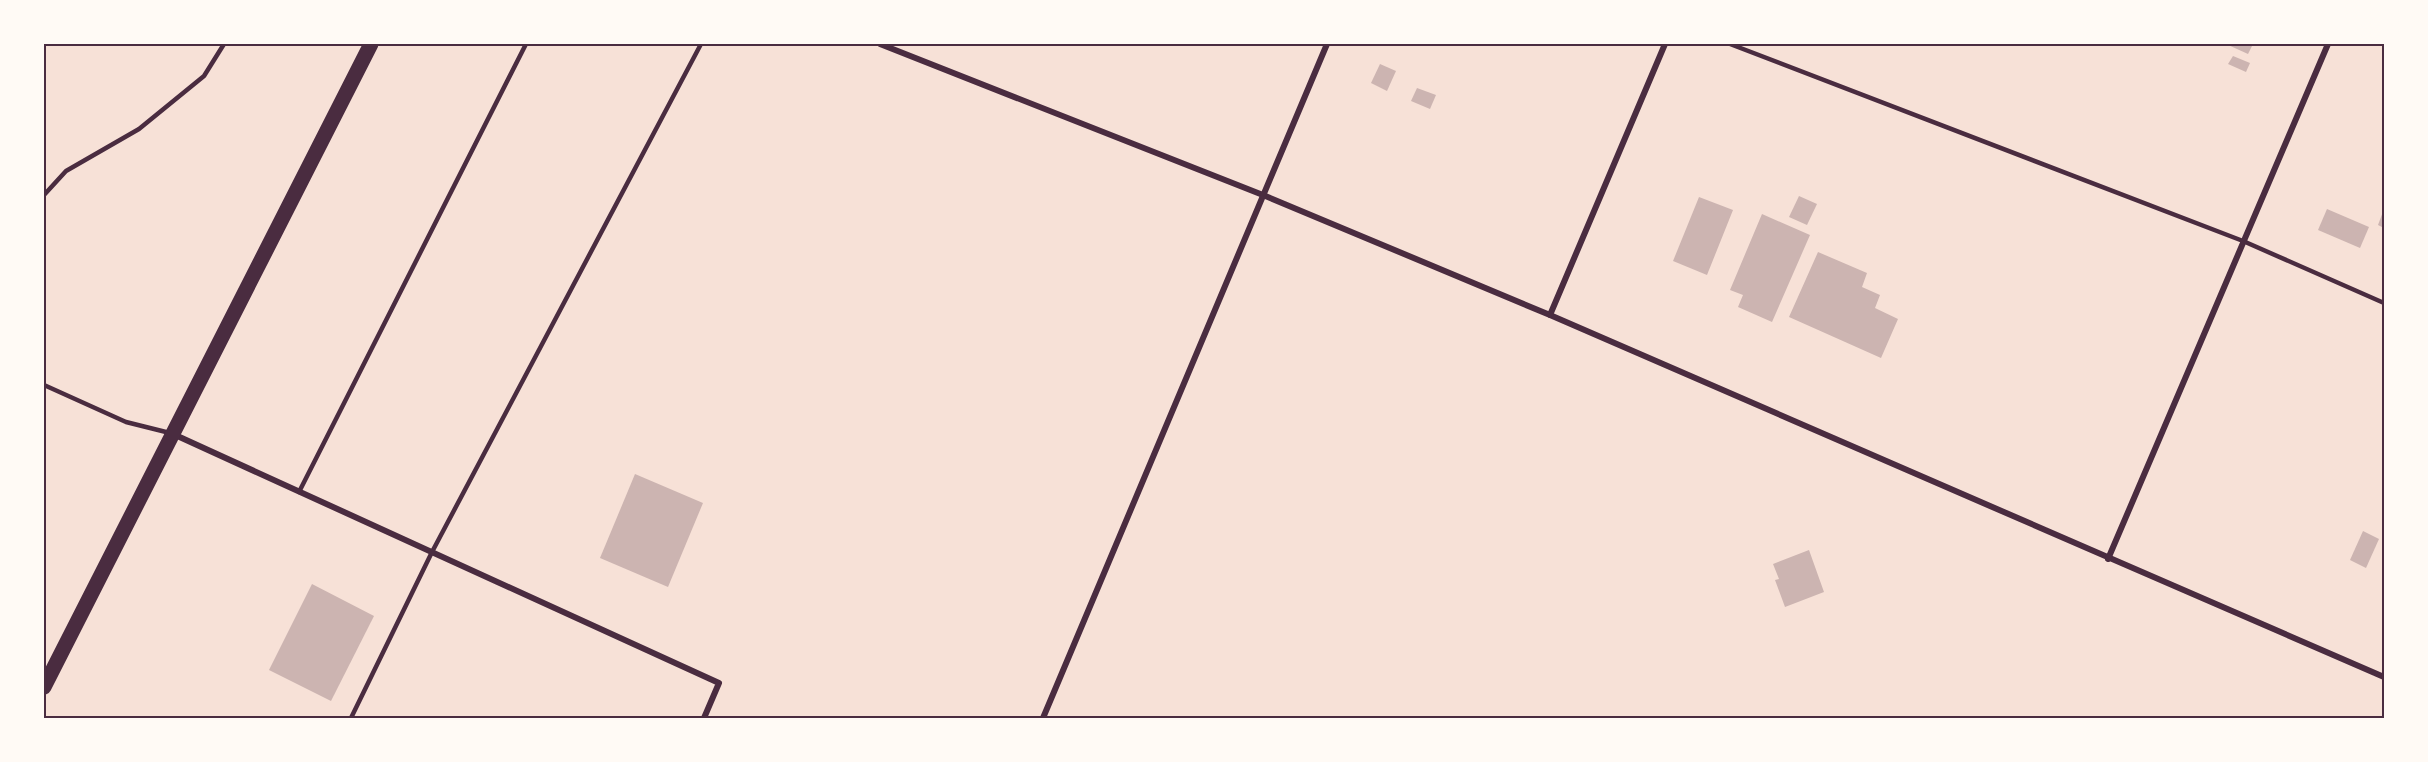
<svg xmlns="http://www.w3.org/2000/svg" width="2428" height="762" font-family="Spectral,serif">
<rect width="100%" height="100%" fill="#f7e1d7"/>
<g fill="#ccb4b1">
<path d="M2226 44H2253L2248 54Z"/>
<path d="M2233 56 2250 63 2246 72 2228 64Z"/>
<path d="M1380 64 1396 71 1387 91 1371 83Z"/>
<path d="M1417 88 1436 95 1430 109 1411 101Z"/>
<path d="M1799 196 1817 204 1807 225 1789 217Z"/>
<path d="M1699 197 1733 210 1707 275 1673 261Z"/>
<path d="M2327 209 2369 227 2360 248 2318 230Z"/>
<path d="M2384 209V228L2378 225Z"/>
<path d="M1762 214 1810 235 1772 322 1738 307 1743 295 1730 290Z"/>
<path d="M1818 252 1867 273 1862 287 1880 295 1875 308 1898 319 1881 358 1789 317Z"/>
<path d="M635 474 703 503 668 587 600 558Z"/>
<path d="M2363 531 2379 539 2366 568 2350 560Z"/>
<path d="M1809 550 1824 592 1785 607 1775 580 1779 579 1773 564Z"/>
<path d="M312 584 374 616 331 701 269 670Z"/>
</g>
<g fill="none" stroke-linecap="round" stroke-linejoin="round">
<g stroke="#4a2c40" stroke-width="4.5">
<path d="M1730 44 2243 241 2384 303"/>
<path d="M44 195 66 171 139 129 204 76 224 44"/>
<path d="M44 385 126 422 170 433"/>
<path d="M299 492 526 44"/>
<path d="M351 718 432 552 701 44"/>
</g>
<g stroke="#4a2c40" stroke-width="6">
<path d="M880 44 1263 195 1550 315 2384 677"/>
<path d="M1550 315 1665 44"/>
<path d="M173 434 719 683 704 718"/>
<path d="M2108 559 2328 44"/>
<path d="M1043 718 1327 44"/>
</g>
<path stroke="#4a2c40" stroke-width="15" d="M44 687 371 44"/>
</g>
<rect width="2428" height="762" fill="none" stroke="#fffaf5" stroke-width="90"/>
<rect x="45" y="45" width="2338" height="672" fill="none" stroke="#4a2c40" stroke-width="2"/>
</svg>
